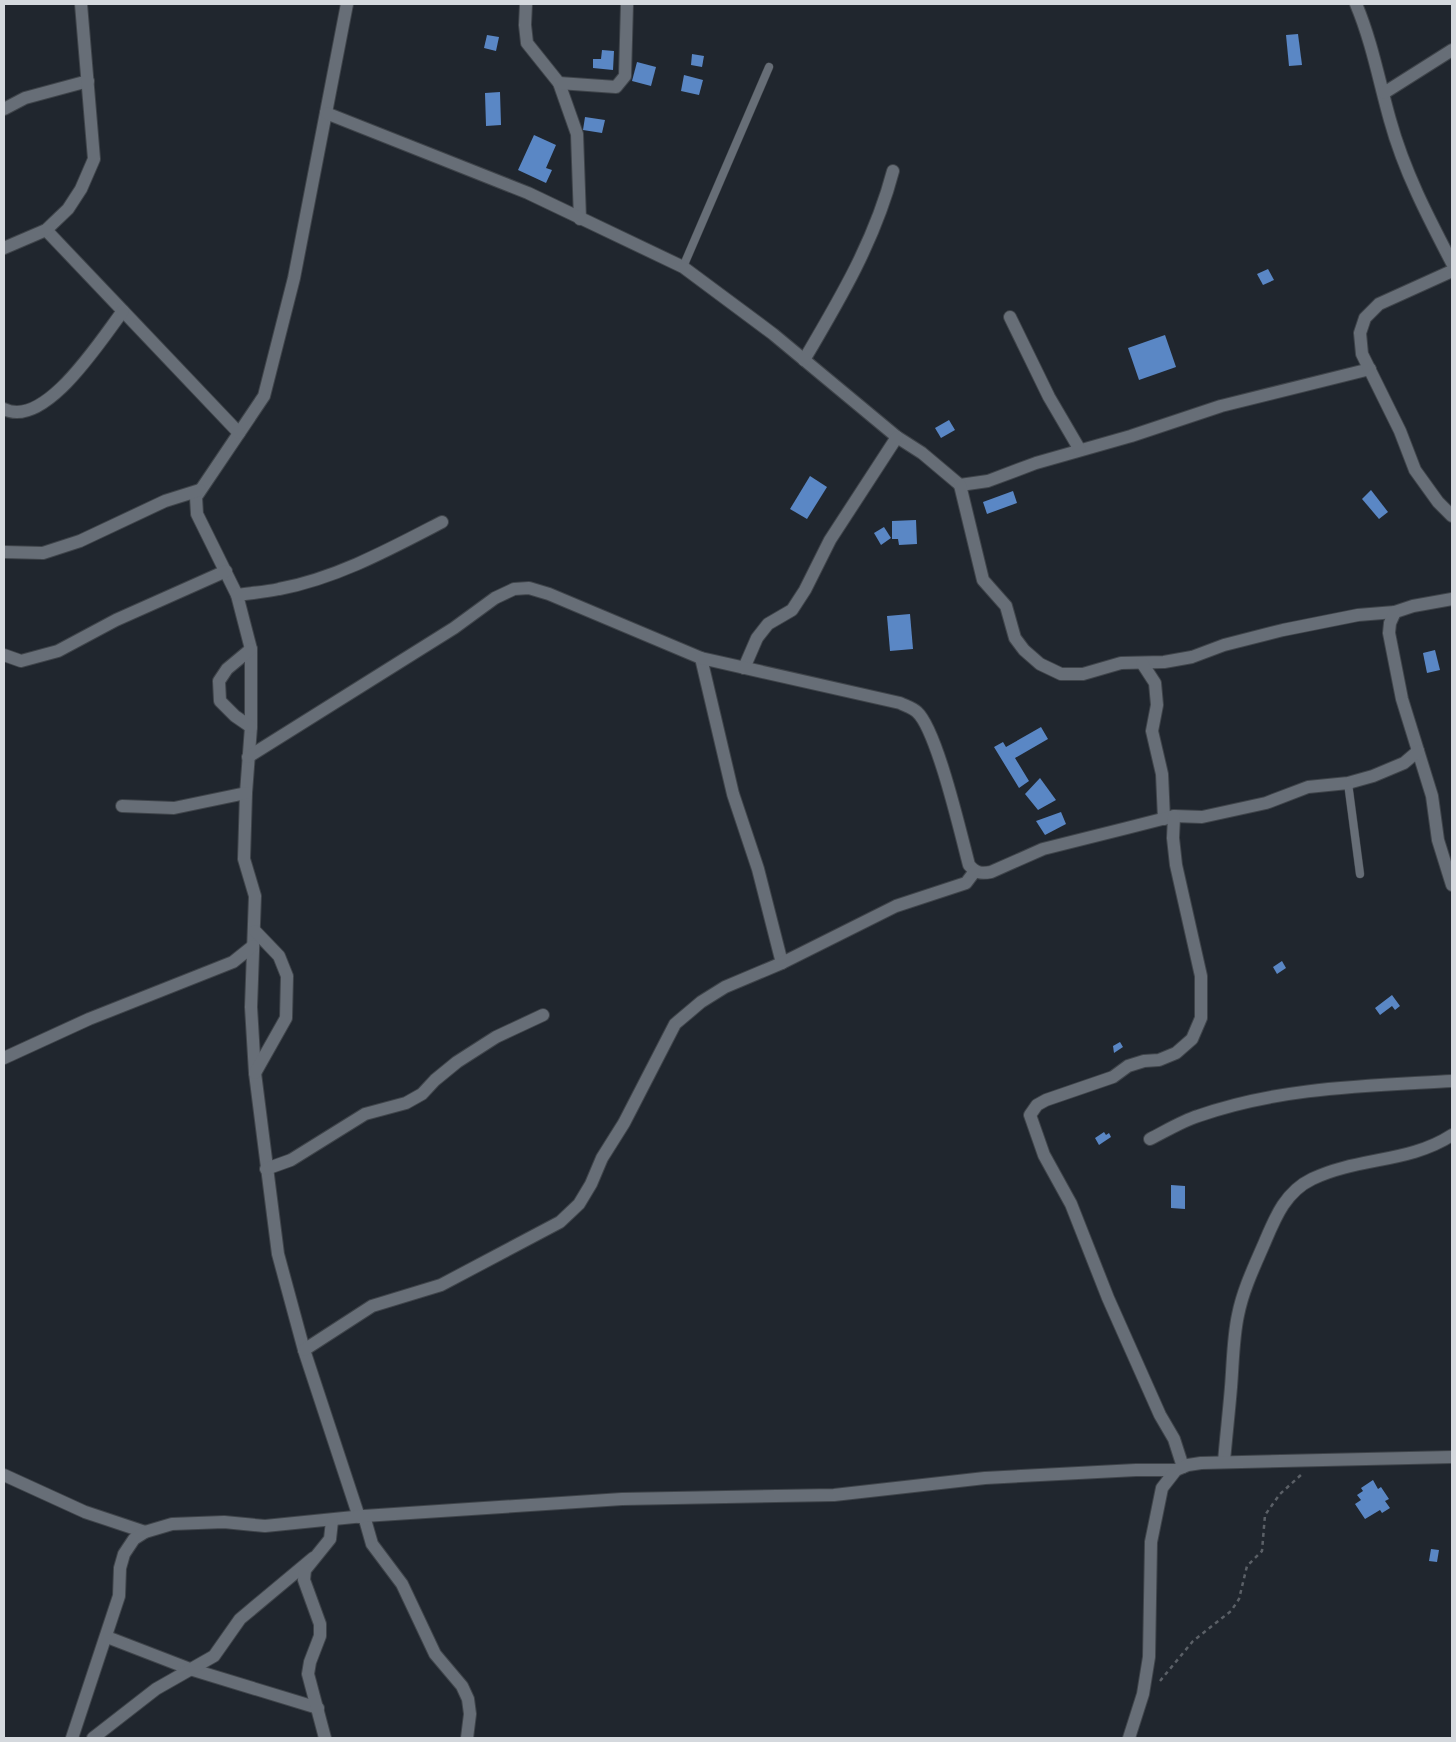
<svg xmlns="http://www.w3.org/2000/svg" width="1456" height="1742" font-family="Figtree,sans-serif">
<rect width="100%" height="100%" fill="#20262e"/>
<g fill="#5a87c5">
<path d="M1298 34 1302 65 1289 66 1286 35Z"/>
<path d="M487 35 499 37 496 51 484 48Z"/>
<path d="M602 50 614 51 613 70 593 68V59H601Z"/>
<path d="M692 54 704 56 702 67 691 65Z"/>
<path d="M637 62 656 67 651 86 632 81Z"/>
<path d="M684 75 703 80 699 95 681 91Z"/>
<path d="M500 92 501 125 486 126 485 93Z"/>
<path d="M585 117 605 120 602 133 583 130Z"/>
<path d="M534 135 556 145 546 168 552 170 546 183 518 170Z"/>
<path d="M1268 269 1274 280 1263 285 1257 274Z"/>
<path d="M1165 335 1176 367 1139 380 1128 348Z"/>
<path d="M949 420 955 430 941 438 935 428Z"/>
<path d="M810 476 827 487 807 519 790 509Z"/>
<path d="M1371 490 1388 512 1379 519 1362 499Z"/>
<path d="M1013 491 1017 503 987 514 983 502Z"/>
<path d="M916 520 917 544 899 545 898 539H892V521Z"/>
<path d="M884 527 891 538 881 545 874 533Z"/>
<path d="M910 614 913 649 890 651 887 616Z"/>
<path d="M1435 650 1440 670 1427 673 1423 653Z"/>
<path d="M1041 727 1048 739 1015 758 1029 781 1019 788 994 747 1003 742 1006 747Z"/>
<path d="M1040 778 1056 800 1038 810 1025 794Z"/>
<path d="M1061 812 1066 824 1045 835 1036 821Z"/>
<path d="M1282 961 1286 968 1277 974 1273 967Z"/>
<path d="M1392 995 1400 1006 1395 1010 1392 1006 1380 1015 1375 1008Z"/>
<path d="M1120 1042 1123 1047 1114 1053 1113 1046Z"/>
<path d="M1104 1132 1106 1135 1109 1133 1111 1137 1099 1145 1095 1138Z"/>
<path d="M1171 1185 1185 1186V1209L1171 1208Z"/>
<path d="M1373 1480 1378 1489 1381 1487 1389 1499 1385 1501 1390 1508 1382 1513 1380 1510 1365 1519 1355 1504 1361 1500 1357 1495 1363 1491 1361 1488Z"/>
<path d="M1431 1549 1439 1550 1437 1562 1429 1561Z"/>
</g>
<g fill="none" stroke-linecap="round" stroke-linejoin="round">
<g stroke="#3f444a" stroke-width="9">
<g id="lane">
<path d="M683 267 769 67"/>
<path d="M1348 783 1360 874"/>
</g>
</g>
<g stroke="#3f444a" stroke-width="14">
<g id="street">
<path d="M347 4 294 278 264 396 196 497 197 514 237 595 251 649V727L246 793 244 859 255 896 251 1007 255 1073 278 1254 304 1350 359 1517"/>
<path d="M526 4 525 25 527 43 559 83 577 134 580 219"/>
<path d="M1356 4C1372 42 1379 81 1390 120 1404 171 1428 217 1452 263"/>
<path d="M559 83 616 87 625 76 627 4"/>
<path d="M1384 93 1452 50"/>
<path d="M4 109 25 98 88 81"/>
<path d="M326 113 528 193 683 267 773 334 897 437 922 453 960 485 988 481 1036 463 1131 436 1221 406 1370 369"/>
<path d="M46 230 239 433"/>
<path d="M4 248 46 230 68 209 81 189 94 159 81 4"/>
<path d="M1452 271 1379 304 1365 318 1360 333 1362 354 1400 431 1415 470 1438 502 1452 516"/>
<path d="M1010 317 1049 397 1080 450"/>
<path d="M804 360C840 299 875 240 893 171"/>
<path d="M4 409C45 430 102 338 123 311"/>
<path d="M960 485 983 580 1006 606 1015 638 1024 650 1040 664 1061 674H1083L1121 663 1164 662 1192 657 1224 645 1283 630 1358 615 1395 612"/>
<path d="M4 552 43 553 80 541 165 501 200 490"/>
<path d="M237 595C251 593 265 592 279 589 337 578 390 549 442 522"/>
<path d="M1452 599 1413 606 1395 612 1390 623 1389 633 1402 699 1432 796 1438 840 1452 885"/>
<path d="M251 649 227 669 219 681 220 701 235 716 251 727"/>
<path d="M4 655 21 661 58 651 116 620 226 571"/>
<path d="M701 658 733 794 758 869 782 963"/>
<path d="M1142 663 1155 683 1157 705 1152 731 1162 774 1164 819"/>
<path d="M744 668 757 638 768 624 792 610 805 590 830 540 897 437"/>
<path d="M248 757 454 628 495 598 514 589 529 588 549 594 701 658 900 703C906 706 913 708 917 712 937 730 961 835 969 865 976 873 981 874 991 872L1043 849 1127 828 1174 816 1202 817 1266 803 1308 787 1348 783 1373 776 1404 763 1418 751"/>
<path d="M122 806 174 808 246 793"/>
<path d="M1174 816 1173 838 1176 865 1201 976V1018L1192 1039 1176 1053 1159 1060 1144 1061 1128 1066 1113 1077 1046 1100 1037 1105 1030 1115 1044 1155 1071 1204 1108 1298 1160 1415 1174 1439 1183 1467"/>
<path d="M255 931 279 956 287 976 286 1018 255 1073"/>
<path d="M4 1058 89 1019 233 962 253 946"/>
<path d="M1150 1139C1166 1131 1182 1121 1198 1116 1280 1087 1367 1086 1452 1081"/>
<path d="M266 1169 291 1160 365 1114 406 1103 422 1094 435 1080 457 1062 496 1037 543 1015"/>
<path d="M304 1350 372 1306 441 1285 560 1222 579 1204 591 1184 602 1158 624 1123 675 1024 701 1002 725 987 782 963 896 906 966 883 975 871"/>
<path d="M1224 1462C1226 1437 1229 1412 1231 1387 1233 1363 1233 1338 1238 1315 1243 1290 1254 1267 1264 1244 1275 1218 1285 1192 1312 1179 1358 1157 1409 1163 1452 1135"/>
<path d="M4 1475 85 1512 145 1532"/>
<path d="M364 1516 372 1544 402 1584 435 1654 462 1686 468 1699 470 1714 467 1738"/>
<path d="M107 1637 190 1669 318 1708"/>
<path d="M72 1738 119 1596 120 1568 124 1554 134 1539 145 1532 172 1524 224 1522 265 1526 364 1516 622 1499 834 1495 985 1478 1136 1470H1176"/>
<path d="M93 1738 156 1689 214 1656 240 1619 313 1558"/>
<path d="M325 1738 308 1674 310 1662 320 1636V1624L304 1580 305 1570 330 1539 332 1521"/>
<path d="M1129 1738 1143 1694 1149 1657 1151 1542 1162 1488 1176 1470 1188 1465 1201 1463 1452 1457"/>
</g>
</g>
<path stroke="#5b6067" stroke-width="2.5" stroke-dasharray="4 4" stroke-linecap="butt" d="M1160 1681 1193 1641 1231 1611 1239 1599 1247 1566 1262 1551 1265 1515 1280 1494 1302 1474"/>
<use href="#lane" stroke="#676e77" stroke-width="8"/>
<use href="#street" stroke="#676e77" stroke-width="12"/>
</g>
<rect width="1456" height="1742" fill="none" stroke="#d5d9de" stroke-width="10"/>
</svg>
